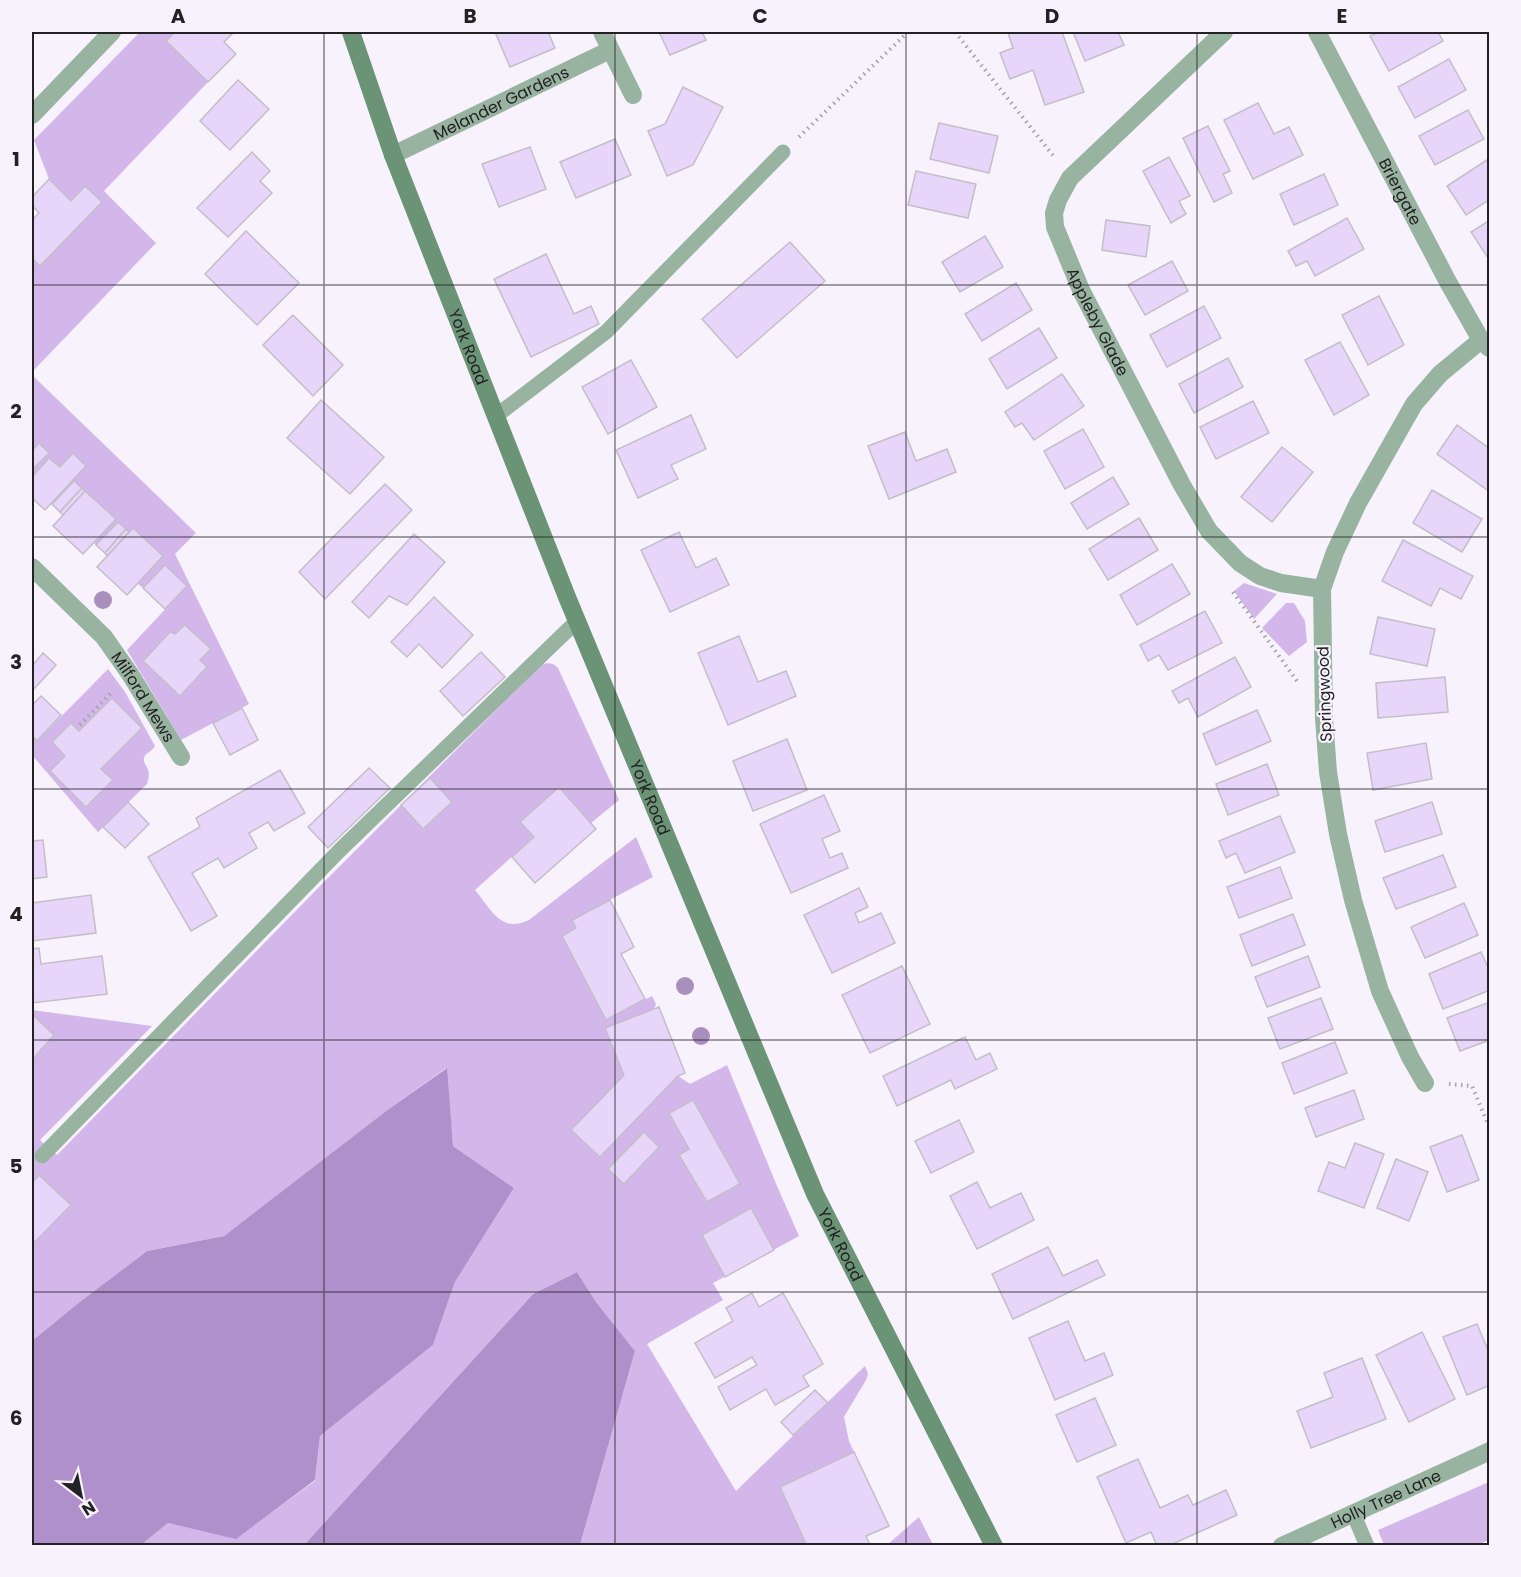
<svg xmlns="http://www.w3.org/2000/svg" width="1521" height="1577" font-family="Poppins,sans-serif">
<rect width="100%" height="100%" fill="#f7f2fc"/>
<g fill="#d3b7eb" fill-rule="evenodd">
<path d="M140 32H175L166 41 208 82 104 191 156 243 32 372V258L40 266 71 201 49 179 34 140Z"/>
<path d="M32 375 196 533 175 554 249 704 181 740 127 650 187 586 165 565 143 588 137 583 163 556 133 528 129 532 118 522 96 545 94 543 115 519 74 481 52 504 51 503 86 466 73 454 60 467 49 458 32 477V470L49 453 39 443 32 451Z"/>
<path d="M1244 583 1277 594 1254 619 1234 591Z"/>
<path d="M1286 603H1294L1305 621 1307 642 1289 656 1262 628Z"/>
<path d="M547 663 553 664 558 668 619 800 591 823 559 787 520 822 534 837 475 890C491 909 501 934 529 920L636 837 653 877 572 920 576 928 562 936 606 1020 652 996 656 1004 654 1009 605 1028 624 1075 571 1130 600 1157 678 1076 690 1084 727 1065 777 1186 799 1236 713 1283 723 1300 647 1344 736 1491 865 1366 868 1374 866 1380 844 1417 849 1441 854 1452 780 1487 807 1545H580L635 1351 596 1302 577 1272 533 1294 304 1545H141L168 1523 236 1538 315 1481 320 1436 433 1345 455 1282 514 1188 453 1146 446 1068 386 1111 224 1236 147 1251 77 1304 32 1341V1060L54 1035 32 1014V1010L152 1026 40 1140 57 1155 325 881 541 665ZM692 1100 740 1184 706 1202 680 1155 689 1149 669 1114Z"/>
<path d="M108 669 125 692 155 746C152 752 145 753 144 758 142 765 153 767 147 784L98 832 32 755V736L37 741Z"/>
<path d="M1489 1482V1540L1477 1545H1384L1378 1530Z"/>
<path d="M919 1517 933 1545H886H887Z"/>
</g>
<g fill="#b090cb">
<path d="M447 1068 453 1146 514 1188 455 1282 433 1345 320 1436 315 1480 236 1539 168 1523 141 1545H32V1341L77 1304 147 1251 224 1236 386 1111Z"/>
<path d="M577 1272 596 1302 635 1351 580 1545H304L533 1294Z"/>
</g>
<g fill="#e8d5fa" stroke="#c3bec8" stroke-width="1.5">
<path d="M175 32H234L224 42 236 54 208 82 166 41Z"/>
<path d="M495 32H548L555 48 510 67Z"/>
<path d="M659 32H702L706 40 670 55Z"/>
<path d="M1012 32H1062L1084 92 1045 105 1033 70 1010 79 1000 53 1013 48 1008 33Z"/>
<path d="M1073 32H1118L1124 45 1085 61Z"/>
<path d="M1379 32H1438L1443 41 1389 71 1370 36Z"/>
<path d="M1449 59 1466 90 1415 118 1398 87Z"/>
<path d="M238 80 269 109 230 150 200 121Z"/>
<path d="M683 87 723 107 693 165 667 176 648 131 665 124Z"/>
<path d="M1258 103 1274 134 1289 127 1303 155 1253 179 1224 120Z"/>
<path d="M1468 110 1484 139 1435 165 1419 136Z"/>
<path d="M939 123 998 136 989 173 930 159Z"/>
<path d="M1208 126 1230 171 1223 174 1232 193 1214 202 1183 138Z"/>
<path d="M615 139 631 175 576 198 560 162Z"/>
<path d="M530 147 546 189 499 207 482 164Z"/>
<path d="M252 152 270 171 260 181 272 193 228 237 197 208Z"/>
<path d="M1169 157 1190 196 1179 201 1186 214 1171 223 1143 171Z"/>
<path d="M1490 158V199L1466 215 1447 186Z"/>
<path d="M916 171 976 184 968 218 908 205Z"/>
<path d="M1324 174 1338 205 1294 225 1280 194Z"/>
<path d="M49 179 71 201 85 186 102 202 40 266 32 258V220L39 213 32 205V197Z"/>
<path d="M1347 218 1364 249 1315 276 1307 261 1296 266 1288 251Z"/>
<path d="M1106 220 1150 226 1146 257 1102 250Z"/>
<path d="M1490 220V257L1488 258 1471 232Z"/>
<path d="M246 231 299 283 257 325 205 274Z"/>
<path d="M985 236 1003 267 960 292 942 262Z"/>
<path d="M790 242 825 281 737 358 702 319Z"/>
<path d="M546 254 574 314 591 306 599 324 531 357 494 279Z"/>
<path d="M1172 261 1188 291 1145 315 1128 285Z"/>
<path d="M1016 283 1032 310 982 341 965 314Z"/>
<path d="M1379 296 1404 345 1368 365 1342 315Z"/>
<path d="M1204 306 1221 338 1167 367 1150 335Z"/>
<path d="M293 315 343 365 313 396 263 345Z"/>
<path d="M1039 328 1057 358 1007 389 989 359Z"/>
<path d="M1340 342 1369 395 1334 415 1305 360Z"/>
<path d="M1228 358 1243 387 1194 413 1179 384Z"/>
<path d="M631 360 657 407 608 434 582 387Z"/>
<path d="M1062 374 1084 406 1034 440 1022 423 1015 427 1005 412Z"/>
<path d="M321 400 384 457 350 494 287 438Z"/>
<path d="M1253 401 1269 433 1216 459 1200 427Z"/>
<path d="M691 415 706 449 671 465 678 479 638 498 616 450Z"/>
<path d="M1457 425 1490 449V492L1437 454Z"/>
<path d="M1083 429 1104 467 1065 489 1044 451Z"/>
<path d="M905 432 916 461 947 449 956 472 889 499 868 446Z"/>
<path d="M39 443 49 453 32 470V451Z"/>
<path d="M1282 447 1313 472 1272 522 1241 497Z"/>
<path d="M73 453 86 466 45 510 32 498V477L49 458 60 467Z"/>
<path d="M1113 477 1129 504 1087 529 1071 503Z"/>
<path d="M74 481 82 488 60 512 52 504Z"/>
<path d="M385 484 412 510 325 599 299 572Z"/>
<path d="M82 488 85 491 63 515 60 512Z"/>
<path d="M1432 490 1482 519 1462 552 1413 523Z"/>
<path d="M85 491 116 519 83 554 53 526Z"/>
<path d="M1139 518 1158 550 1108 580 1089 549Z"/>
<path d="M118 522 126 529 105 553 96 545Z"/>
<path d="M133 528 163 556 127 595 97 567Z"/>
<path d="M126 529 129 532 107 556 105 553Z"/>
<path d="M679 532 696 568 716 558 729 585 670 612 641 550Z"/>
<path d="M414 534 445 562 407 605 389 596 369 618 352 602Z"/>
<path d="M1403 540 1473 576 1461 599 1440 588 1431 606 1382 581Z"/>
<path d="M1172 564 1190 594 1137 625 1120 595Z"/>
<path d="M165 565 187 586 165 609 143 588Z"/>
<path d="M434 597 473 635 442 668 419 644 407 657 391 642Z"/>
<path d="M1205 611 1222 643 1168 670 1159 655 1148 661 1140 645Z"/>
<path d="M1378 617 1435 629 1427 666 1370 654Z"/>
<path d="M185 625 211 649 200 660 207 667 180 696 143 661 170 632 175 634Z"/>
<path d="M739 636 758 682 786 671 796 696 728 725 698 653Z"/>
<path d="M481 652 505 677 463 716 440 691Z"/>
<path d="M43 653 56 665 32 691V666Z"/>
<path d="M1235 657 1251 687 1198 717 1188 698 1179 703 1172 691Z"/>
<path d="M1445 677 1448 712 1378 718 1376 683Z"/>
<path d="M41 696 61 715 37 741 32 736V705Z"/>
<path d="M112 698 142 728 101 769 113 780 86 807 50 771 65 756 52 742 71 723 79 731Z"/>
<path d="M242 708 258 740 230 755 213 723Z"/>
<path d="M1257 710 1271 741 1216 765 1203 734Z"/>
<path d="M787 739 807 790 753 811 733 761Z"/>
<path d="M1426 743 1432 779 1373 790 1367 753Z"/>
<path d="M1267 764 1279 795 1228 815 1216 784Z"/>
<path d="M369 768 390 788 328 848 308 827Z"/>
<path d="M280 770 305 813 274 831 268 822 249 833 257 848 224 868 218 858 192 873 217 916 191 931 148 857 200 827 196 818Z"/>
<path d="M430 778 452 802 423 829 401 805Z"/>
<path d="M559 787 596 829 535 883 512 857 534 837 520 822Z"/>
<path d="M824 795 840 831 822 839 830 858 842 853 848 868 791 893 760 824Z"/>
<path d="M128 802 149 824 125 848 103 827Z"/>
<path d="M1432 802 1442 834 1385 852 1375 821Z"/>
<path d="M1280 816 1295 852 1245 873 1236 853 1226 858 1219 841Z"/>
<path d="M43 840 47 877 32 879V841Z"/>
<path d="M1443 855 1456 887 1396 909 1383 878Z"/>
<path d="M1280 867 1292 898 1239 918 1227 887Z"/>
<path d="M859 888 868 907 855 913 859 923 881 913 895 943 832 973 804 915Z"/>
<path d="M91 895 96 933 32 941V903Z"/>
<path d="M610 900 634 947 621 954 645 999 606 1020 562 936 576 928 572 920Z"/>
<path d="M1464 903 1478 935 1425 958 1411 927Z"/>
<path d="M1293 914 1305 945 1252 966 1240 935Z"/>
<path d="M39 948 41 964 102 956 107 994 32 1003V949Z"/>
<path d="M1481 952 1490 972V990L1443 1009 1429 974Z"/>
<path d="M1308 956 1320 987 1267 1007 1255 977Z"/>
<path d="M902 966 930 1024 870 1053 842 995Z"/>
<path d="M1321 998 1333 1029 1280 1049 1268 1018Z"/>
<path d="M1490 1002V1040L1460 1051 1447 1018Z"/>
<path d="M659 1007 685 1073 678 1076 600 1157 571 1130 624 1075 605 1028Z"/>
<path d="M32 1014 54 1035 32 1060Z"/>
<path d="M965 1037 976 1060 990 1053 997 1069 955 1089 951 1080 897 1106 883 1076Z"/>
<path d="M1335 1042 1347 1073 1294 1094 1282 1063Z"/>
<path d="M1354 1090 1364 1119 1316 1137 1305 1108Z"/>
<path d="M693 1100 740 1184 707 1202 679 1155 689 1149 669 1113Z"/>
<path d="M959 1120 974 1152 931 1173 915 1141Z"/>
<path d="M644 1132 659 1147 624 1184 608 1169Z"/>
<path d="M1462 1135 1479 1180 1447 1192 1430 1147Z"/>
<path d="M1355 1143 1384 1154 1364 1208 1318 1191 1329 1162 1345 1168Z"/>
<path d="M1396 1159 1428 1172 1409 1221 1377 1208Z"/>
<path d="M39 1175 71 1205 35 1242 32 1239V1183Z"/>
<path d="M977 1182 990 1208 1021 1193 1034 1220 977 1249 950 1196Z"/>
<path d="M751 1208 774 1250 725 1277 702 1235Z"/>
<path d="M1048 1247 1063 1276 1097 1260 1105 1275 1013 1319 992 1274Z"/>
<path d="M752 1293 759 1307 783 1293 823 1364 803 1376 809 1386 775 1405 766 1389 730 1410 718 1387 757 1365 752 1357 715 1378 695 1343 733 1321 726 1308Z"/>
<path d="M1068 1321 1085 1361 1104 1353 1113 1375 1055 1400 1029 1338Z"/>
<path d="M1477 1324 1490 1355V1385L1467 1395 1443 1337Z"/>
<path d="M1422 1332 1455 1399 1409 1422 1376 1355Z"/>
<path d="M1362 1358 1386 1419 1311 1448 1297 1411 1333 1397 1324 1373Z"/>
<path d="M815 1390 828 1403 793 1435 781 1422Z"/>
<path d="M1095 1398 1116 1445 1077 1462 1056 1415Z"/>
<path d="M854 1452 889 1526 866 1536 869 1543 864 1546H807L780 1487Z"/>
<path d="M1138 1459 1160 1508 1188 1495 1193 1505 1226 1490 1237 1515 1168 1546H1157L1151 1532 1126 1543 1097 1477Z"/>
</g>
<g fill="none" stroke-linecap="round" stroke-linejoin="round">
<g stroke="#a5a1a8" stroke-width="4" stroke-dasharray="1.5 4.5" stroke-linecap="butt">
<path d="M955 32 1055 158"/>
<path d="M799 137 908 32"/>
<path d="M1233 592 1297 681"/>
<path d="M80 725 111 693"/>
<path d="M1449 1084 1472 1086 1490 1129"/>
</g>
<g stroke="#98b4a0" stroke-width="15">
<path d="M496 416 606 332 783 152"/>
<path d="M42 1156 340 850 577 621"/>
<path d="M1353 1513 1367 1546"/>
</g>
<g stroke="#98b4a0" stroke-width="18">
<path d="M602 32 633 95"/>
<path id="s1" d="M1224 32 1070 178 1058 200 1054 213 1055 227 1081 290 1182 485 1209 531 1240 563 1260 576 1281 583 1322 589"/>
<path id="s2" d="M1317 32 1448 282 1481 340 1489 348"/>
<path d="M32 115 112 32"/>
<path id="s3" d="M393 155 610 50"/>
<path id="s4" d="M32 567 104 637 130 674 181 757"/>
<path d="M1425 1083 1410 1057 1380 991 1353 900 1338 834 1328 772 1324 718 1322 589 1335 552 1358 503 1414 404 1440 374 1481 340"/>
<path id="s5" d="M1282 1546 1490 1451"/>
</g>
<path stroke="#6b9477" stroke-width="18" id="s6" d="M351 32 393 155 567 597 815 1194 994 1546"/>
</g>
<g fill="#a88fbc">
<circle cx="103" cy="600" r="9"/>
<circle cx="685" cy="986" r="9"/>
<circle cx="701" cy="1036" r="9"/>
</g>
<path fill="none" stroke="#232124" stroke-width="1.5" stroke-opacity="0.55" d="M324 32V1546M615 32V1546M906 32V1546M1197 32V1546M32 285H1490M32 537H1490M32 789H1490M32 1040H1490M32 1292H1490"/>
<g text-anchor="middle" stroke-width="4.5" stroke-linejoin="round" paint-order="stroke">
<g font-size="16" fill="#232124" stroke="#f7f2fc">
<text dy="6" stroke="none"><textPath href="#s3" startOffset="120">Melander Gardens</textPath></text>
<text dy="6" stroke="none"><textPath href="#s2" startOffset="180">Briergate</textPath></text>
<text dy="6" stroke="none"><textPath href="#s1" startOffset="369">Appleby Glade</textPath></text>
<text dy="6" stroke="none"><textPath href="#s6" startOffset="336">York Road</textPath></text>
<text transform="translate(1324 694) rotate(-92)" y="6">Springwood</text>
<text dy="6" stroke="none"><textPath href="#s4" startOffset="172">Milford Mews</textPath></text>
<text dy="6" stroke="none"><textPath href="#s6" startOffset="822">York Road</textPath></text>
<text dy="6" stroke="none"><textPath href="#s6" startOffset="1308">York Road</textPath></text>
<text dy="6" stroke="none"><textPath href="#s5" startOffset="114">Holly Tree Lane</textPath></text>
</g>
</g>
<rect width="1521" height="1577" fill="none" stroke="#f7f2fc" stroke-width="66"/>
<g transform="translate(81 1496) rotate(148)" stroke="#f7f2fc" stroke-width="4.5" paint-order="stroke">
<path d="M0-4.5L10 22L0 15L-10 22Z" fill="#232124"/>
<text y="-9" font-size="16" font-weight="bold" text-anchor="middle" fill="#232124">N</text>
</g>
<rect x="33" y="33" width="1455" height="1511" fill="none" stroke="#232124" stroke-width="2"/>
<g font-size="20" text-anchor="middle" font-weight="bold" fill="#232124">
<text x="178" y="23">A</text>
<text x="470" y="23">B</text>
<text x="760" y="23">C</text>
<text x="1052" y="23">D</text>
<text x="1342" y="23">E</text>
<text x="16" y="166">1</text>
<text x="16" y="418">2</text>
<text x="16" y="669">3</text>
<text x="16" y="921">4</text>
<text x="16" y="1173">5</text>
<text x="16" y="1425">6</text>
</g>
</svg>
